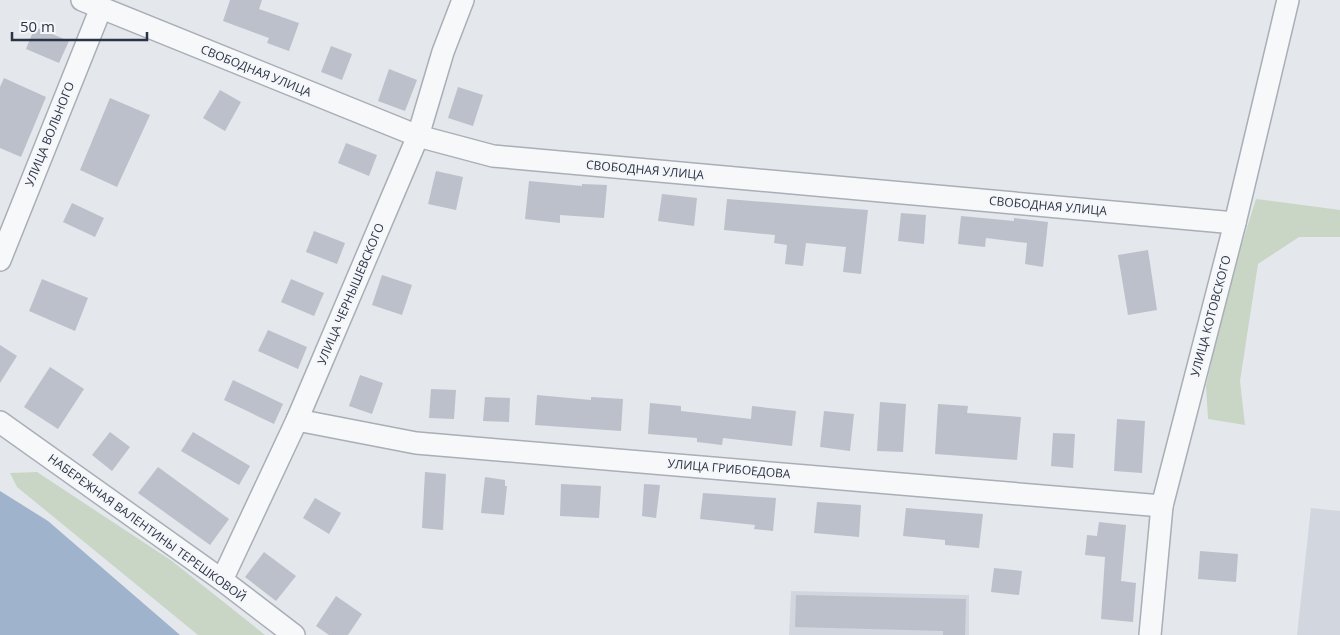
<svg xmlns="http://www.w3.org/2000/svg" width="1340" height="635" font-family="'Open Sans',sans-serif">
<rect width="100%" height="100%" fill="#e4e7ec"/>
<g fill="#d2d6de">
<path d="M1311 508 1340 511V635H1297Z"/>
<path d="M791 591 969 595V635H789Z"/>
</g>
<g fill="#c9d6c5">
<path d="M1256 199 1340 210V237H1299L1258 264 1240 381 1245 425 1208 419 1206 386 1227 291Z"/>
<path d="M37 472 172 561 265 635H198L17 487 10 473Z"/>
</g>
<path fill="#9fb4cc" d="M0 491 48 521 180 635H0Z"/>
<g fill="#bbc0ca">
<path d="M230 0H262L259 9 299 23 289 51 267 43 269 38 223 21Z"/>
<path d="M35 27 69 41 59 63 26 49Z"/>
<path d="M331 46 352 54 342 80 321 72Z"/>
<path d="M389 69 417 80 405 111 378 101Z"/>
<path d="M4 78 46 97 21 157 0 148V87Z"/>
<path d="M458 87 483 95 473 126 448 118Z"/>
<path d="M220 90 241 102 225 131 203 118Z"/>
<path d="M110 98 150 115 117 187 80 170Z"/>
<path d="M346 143 377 155 369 176 338 163Z"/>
<path d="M436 171 463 177 456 210 428 204Z"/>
<path d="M529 181 582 186V184L607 185 604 218 560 215V223L525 219Z"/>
<path d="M662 194 697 198 694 226 658 221Z"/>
<path d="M727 199 868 210 861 274 843 272 846 247 806 243 803 266 785 264 787 245 774 243 775 235 724 230Z"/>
<path d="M72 203 104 218 95 237 63 222Z"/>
<path d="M901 213 926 215 924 244 898 241Z"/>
<path d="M961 216 1014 221V218L1048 222 1043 267 1025 264 1027 243 986 238 985 247 958 244Z"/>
<path d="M314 231 345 243 337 264 306 252Z"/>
<path d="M1148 250 1157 310 1128 315 1118 255Z"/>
<path d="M382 275 412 285 402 315 372 305Z"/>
<path d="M42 279 88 298 75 331 29 311Z"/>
<path d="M291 279 324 293 314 316 281 302Z"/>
<path d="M268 330 307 347 298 369 258 351Z"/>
<path d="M0 345 17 356 0 383Z"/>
<path d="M50 367 84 389 58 429 24 407Z"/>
<path d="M360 375 383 383 372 414 349 406Z"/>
<path d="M233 380 283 404 274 424 224 400Z"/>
<path d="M431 389 456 390 454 419 429 418Z"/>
<path d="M537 395 591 400V397L623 399 621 431 535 425Z"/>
<path d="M485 397 510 398 509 422 483 421Z"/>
<path d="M880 402 906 404 903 452 877 451Z"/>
<path d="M650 403 681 406V411L751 419 752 406 796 411 792 446 723 438 722 445 697 442V438L648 434Z"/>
<path d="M938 404 968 406 967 413 1021 417 1017 460 935 454Z"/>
<path d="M824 411 854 414 850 451 820 447Z"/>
<path d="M1117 419 1145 421 1142 473 1114 471Z"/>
<path d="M110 432 130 447 112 471 92 455Z"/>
<path d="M193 432 250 466 239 485 181 451Z"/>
<path d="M1053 433 1075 434 1073 468 1051 466Z"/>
<path d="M158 467 229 519 210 545 138 493Z"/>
<path d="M425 472 446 474 443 530 422 528Z"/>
<path d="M485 477 505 480V486H507L504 515 481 513Z"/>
<path d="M561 484 601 486 599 518 560 516Z"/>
<path d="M644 484 660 485 656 518 642 516Z"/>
<path d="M703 493 776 498 773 531 754 529 755 525 700 519Z"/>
<path d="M315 498 341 513 329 534 303 518Z"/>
<path d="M817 502 861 505 859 537 814 533Z"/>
<path d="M906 508 983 514 979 548 945 545V540L903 536Z"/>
<path d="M1099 522 1126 525 1121 581 1136 583 1133 622 1101 619 1105 557 1085 555 1087 535 1097 536Z"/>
<path d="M1200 551 1238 554 1236 582 1198 579Z"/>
<path d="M264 552 296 576 276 601 245 577Z"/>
<path d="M994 568 1022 571 1019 595 991 592Z"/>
<path d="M796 595 966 599 965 635H943V631L795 627Z"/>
<path d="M336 596 362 614 348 635H329L316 626Z"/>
</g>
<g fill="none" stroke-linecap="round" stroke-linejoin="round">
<g stroke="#a9aeb7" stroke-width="24">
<g id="street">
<path d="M82 0 418 136 493 156 1235 223"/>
<path d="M0 260 101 8"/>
<path d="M297 420 416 443 1162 506"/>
<path d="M0 422 222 580 294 635"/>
<path d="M222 580 297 420 418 136 443 52 463 0"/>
<path d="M1150 635 1162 506 1235 223 1288 0"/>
</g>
</g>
<use href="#street" stroke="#f7f8fa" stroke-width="21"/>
</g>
<g text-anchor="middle" stroke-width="4" stroke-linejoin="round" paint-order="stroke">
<g font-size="12" fill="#2b3445" stroke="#f4f6f9">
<text transform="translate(256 71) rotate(22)" y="4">СВОБОДНАЯ УЛИЦА</text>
<text transform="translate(50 134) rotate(-68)" y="4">УЛИЦА ВОЛЬНОГО</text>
<text transform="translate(645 170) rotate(5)" y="4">СВОБОДНАЯ УЛИЦА</text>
<text transform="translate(1048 206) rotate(5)" y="4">СВОБОДНАЯ УЛИЦА</text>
<text transform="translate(351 294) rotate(-67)" y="4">УЛИЦА ЧЕРНЫШЕВСКОГО</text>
<text transform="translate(1211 316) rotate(-75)" y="4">УЛИЦА КОТОВСКОГО</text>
<text transform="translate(729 469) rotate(5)" y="4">УЛИЦА ГРИБОЕДОВА</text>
<text transform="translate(147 528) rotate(36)" y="4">НАБЕРЕЖНАЯ ВАЛЕНТИНЫ ТЕРЕШКОВОЙ</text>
</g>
</g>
<path d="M12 32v8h135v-8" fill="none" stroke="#2b3445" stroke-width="2.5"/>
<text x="20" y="32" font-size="15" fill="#2b3445" stroke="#f4f6f9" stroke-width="4" paint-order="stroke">50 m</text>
</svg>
